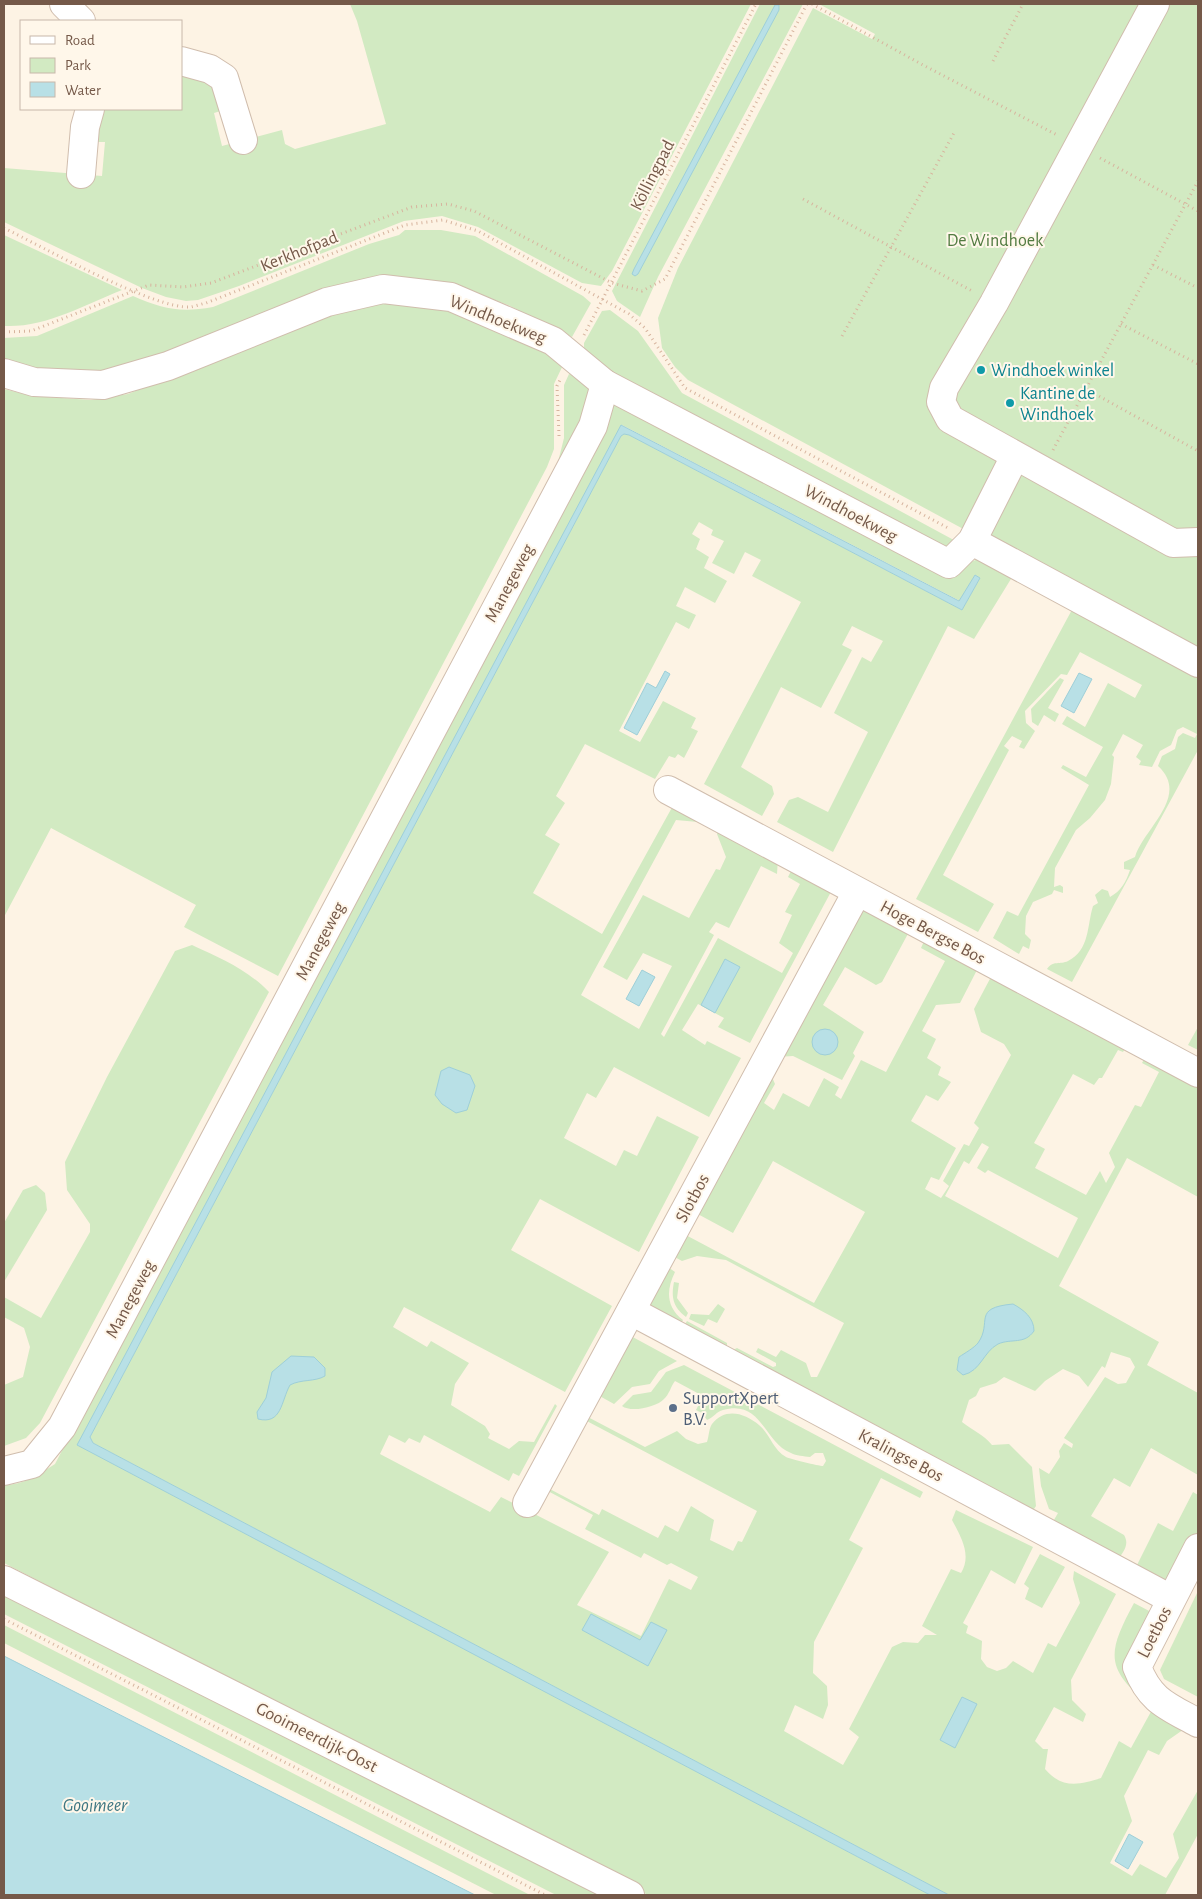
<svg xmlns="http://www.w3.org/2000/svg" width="1202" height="1899" font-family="'Alegreya Sans',sans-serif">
<rect width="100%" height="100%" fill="#fdf3e4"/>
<g fill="#d2eac2" fill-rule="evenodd">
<path d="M350 4H751L612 271 601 286 582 283 478 227 442 216 404 221 239 286 198 300 186 301 166 297 142 288 4 222V168L102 176 105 142H92L101 109H181V69L209 77 227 109 214 113 222 146 282 130 285 144 295 149 386 124 357 21Z"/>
<path d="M760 4H803L658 277 640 317 617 301 612 291Z"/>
<path d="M819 4H1198V656L984 536 998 460 967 531 688 380 675 367 662 348 658 318 678 268 813 8 872 39 875 34Z"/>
<path d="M405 230H441L475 236 583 296 591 303 572 337 508 305 473 292 433 283 126 369 74 375 34 370 4 360V338L37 336 133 296C163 309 180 313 213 307L369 244 399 235Z"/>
<path d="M4 235 122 290C84 305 45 328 4 326Z"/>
<path d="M419 302 459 314 535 343 564 363 554 384V449L547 467 278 976 184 927 196 905 51 828 4 917V389L32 396 91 400 128 394 339 310 378 303Z"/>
<path d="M610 310 638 331 682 393 963 545 952 551 629 389 584 351V343L602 311Z"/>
<path d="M569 374 581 377 590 389 584 417 557 466 564 438V385Z"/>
<path d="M624 402 955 577 966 564 978 559 1014 574 974 639 948 626 833 852 777 822 789 800 798 797 828 812 868 732 834 713 862 657 871 662 883 641 852 626 842 645 852 650 821 708 781 687 741 767 772 786 774 794 762 816 704 784 801 602 752 576 761 560 745 552 734 574 712 563 724 541 711 535 713 530 699 522 692 534 700 539 696 549 709 557 704 568 727 581 715 603 685 587 676 606 696 615 689 629 676 622 619 731 640 742 663 701 696 718 691 728 698 731 684 758 678 754 675 758 669 756 655 779 585 744 556 796 565 803 545 835 560 844 533 893 602 934 675 802 705 818 698 822 676 820 581 995 639 1029 672 966 643 953 627 980 603 967 643 895 689 918 716 869 720 870 726 857 717 834 719 827 778 858 777 874 761 866 729 928 716 922 709 932 714 935 661 1034 664 1037 718 938 782 973 793 953 779 943 792 915 785 912 800 884 788 877 793 867 833 888 750 1043 718 1027 724 1018 698 1004 682 1030 705 1045 707 1041 741 1058 709 1117 614 1067 596 1098 587 1093 564 1138 616 1166 624 1150 637 1156 657 1116 699 1137 639 1252 540 1199 511 1250 612 1306 565 1392 404 1307 393 1327 427 1347 431 1341 469 1363 455 1384 451 1405 485 1426 490 1434 488 1438 509 1449 519 1441 534 1442 555 1404 557 1406 519 1476 513 1473 509 1481 424 1435 420 1443 409 1438 405 1443 389 1435 380 1454 490 1512 501 1497 609 1552 577 1605 641 1636 669 1579 691 1590 698 1577 671 1563 667 1565 644 1553 641 1558 585 1529 593 1515 544 1489 546 1487 599 1515 602 1509 658 1538 665 1525 678 1532 691 1506 714 1520 710 1540 733 1551 738 1541 742 1542 757 1511 583 1419 584 1415 645 1447 677 1431 686 1439 698 1444 707 1442C709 1436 709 1428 712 1424 725 1407 745 1413 759 1425 770 1434 773 1450 786 1457 790 1459 819 1466 823 1466L826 1461 823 1453H815L810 1457C804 1456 796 1456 791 1453 764 1443 762 1399 723 1410 717 1411 713 1418 707 1420L702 1413 696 1410 703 1396 675 1381C671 1386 669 1395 664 1399 657 1407 631 1413 622 1406L633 1395 651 1392 666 1372 684 1365 923 1492 920 1498 881 1478 849 1540 863 1548 814 1642 813 1673 827 1686 828 1705 823 1719 795 1705 784 1731 843 1765 859 1737 849 1729 892 1647 903 1642 918 1643 925 1635H937L922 1626 951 1569 961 1573C972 1555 961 1537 952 1520L956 1510 1033 1547 1015 1584 991 1570 963 1623 968 1626 966 1633 982 1641 981 1659 987 1667 997 1671 1006 1668 1013 1661 1033 1673 1048 1643 1056 1647 1080 1603 1073 1579 1074 1571 1116 1594 1071 1680 1072 1700 1086 1714 1083 1722 1054 1707 1035 1741 1043 1749H1048L1045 1769C1062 1789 1079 1785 1101 1778L1119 1741 1131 1748 1153 1708C1105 1669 1106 1655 1134 1603L1153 1613 1137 1646 1187 1727 1167 1741 1159 1755 1148 1750 1124 1796 1132 1821 1110 1863 1132 1876 1140 1864 1166 1878 1179 1858 1173 1834 1198 1790V1834L1165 1895H949L93 1443 90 1437 621 436 624 434 629 435 962 610 980 578 975 575 960 601 622 425 78 1445 930 1895H648L4 1563V1485C24 1485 38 1475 55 1464L608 408Z"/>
<path d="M1074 606 1198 673V750L1072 982 1047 969C1053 960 1060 965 1068 961 1090 950 1087 925 1093 906L1098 903 1095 895 1102 889 1108 891 1110 897C1121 891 1126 882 1130 870L1124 869V862L1135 857C1143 829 1191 796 1158 766L1162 756 1175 749 1178 737 1183 733 1195 738 1197 734 1183 727 1177 730 1171 745 1160 751 1152 767 1139 765 1141 761 1136 757 1143 745 1123 734 1112 755 1114 757 1111 784 1105 800 1090 818 1076 830 1055 868 1054 887 1060 885 1063 887V893L1054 890 1052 894 1033 902 1026 916 1025 934 1031 940 1029 949 1023 946 1019 954 993 938 1007 911 1018 916 1089 785 1061 768 1063 765 1086 777 1103 747 1062 724 1067 716 1085 727 1108 683 1135 698 1142 685 1080 652 1067 675 1061 674 1025 711 1026 723 1035 731 1024 749 1019 747 1022 741 1012 736 1004 746 1009 750 943 875 994 904 978 932 916 899Z"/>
<path d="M1060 678 1064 680 1048 708 1059 714 1055 722 1044 715 1038 726 1032 722 1031 709Z"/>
<path d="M863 908 910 930 882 982 876 985 845 967 823 1005 864 1032 853 1053 855 1056 842 1080 793 1056 777 1057Z"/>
<path d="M925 939 978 968 960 1003 936 1005 922 1031 936 1039 927 1058 941 1067 938 1075 951 1082 938 1101 926 1095 911 1121 956 1148 939 1180 931 1177 925 1189 941 1198 949 1186 943 1181 964 1144 969 1146 979 1128 974 1123 1011 1055 1004 1044 981 1032 974 1009 992 975 1126 1047 1123 1052 1118 1050 1102 1078H1099L1094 1085 1073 1074 1034 1143 1045 1149 1035 1168 1086 1195 1100 1171 1106 1183 1115 1167 1109 1153 1135 1105 1141 1107 1159 1072 1142 1063 1146 1056 1198 1084V1197L1127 1158 1059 1286 1159 1342 1147 1365 1198 1393V1475L1151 1448 1130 1487 1114 1478 1091 1516 1124 1535C1130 1545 1123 1552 1117 1561L1051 1525 1058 1513 1049 1509 1041 1486 1039 1468 1049 1474 1060 1457 1059 1451 1064 1443 1072 1448 1073 1444 1064 1438 1105 1377 1118 1384 1126 1383 1135 1367 1130 1358 1111 1352 1105 1368 1102 1366 1088 1387 1079 1376 1063 1369 1045 1381 1035 1391 1004 1377 996 1383 980 1388 976 1396 969 1400 962 1422C973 1431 983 1434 992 1445L1009 1444 1032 1467 1036 1506 1030 1515 682 1329 687 1321 727 1343V1347L733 1350 737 1348 773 1367 776 1366V1363L756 1352 758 1348 776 1357 781 1350 806 1363 811 1377H817L844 1323 726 1260 697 1256 682 1261 671 1255 682 1233 814 1303 865 1212 773 1161 733 1233 694 1212 772 1077 775 1084 764 1103 774 1110 783 1093 809 1107 824 1078 839 1087 835 1095 841 1099 861 1060 886 1072 945 961 921 948ZM982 1143 989 1147 977 1168 985 1173 988 1170 1078 1218 1058 1258 945 1196 964 1161 969 1164Z"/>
<path d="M192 945C220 958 247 969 269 992L40 1423 26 1438 4 1446V1385L23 1377 30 1347 24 1328 4 1317V1297L41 1318 90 1232V1224L67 1190 65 1162 107 1077 175 951Z"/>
<path d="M1198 1027V1050L1188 1045Z"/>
<path d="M36 1185 45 1193 47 1210 4 1282V1223L23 1190Z"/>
<path d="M665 1265 675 1272C666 1290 666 1307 683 1320L679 1328 650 1307 648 1301Z"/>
<path d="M674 1282 679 1283 677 1298 688 1313 686 1317C673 1307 671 1297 674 1282Z"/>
<path d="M718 1304 725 1309 717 1323 708 1319 704 1326 689 1319 691 1314 709 1315Z"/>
<path d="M629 1335 677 1361 659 1371 650 1384 632 1387 614 1404 596 1394Z"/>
<path d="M1193 1492 1198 1495V1535L1174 1575 1165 1581 1134 1571 1158 1523 1173 1531Z"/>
<path d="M1040 1554 1065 1567 1042 1608 1025 1599 1029 1588 1024 1584Z"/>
<path d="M4 1591 600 1895H556L4 1614Z"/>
<path d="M1198 1591V1697L1164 1679 1160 1670Z"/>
<path d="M4 1625 530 1895H496L4 1643Z"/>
</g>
<g fill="#b8e0e6" stroke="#9ecfd8">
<path d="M775 5H779V10L638 274 635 276 632 274 634 269Z"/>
<path d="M621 425 959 601 975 575 980 578 962 610 629 435 624 434 621 436 90 1437 93 1443 949 1895H930L77 1445Z"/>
<path d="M665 671 670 674 637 735 624 728 647 683 656 688Z"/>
<path d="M1079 673 1092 679 1074 713 1061 706Z"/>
<path d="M725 959 740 967 715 1013 701 1005Z"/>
<path d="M642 970 655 977 639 1006 626 999Z"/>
<circle cx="825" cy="1042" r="13"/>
<path d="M449 1067 470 1075 475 1086 467 1110 456 1113 442 1104 435 1095 441 1071Z"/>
<path d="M1013 1304C1024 1310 1034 1318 1034 1331 1024 1345 1012 1338 998 1344 983 1352 981 1371 963 1375L957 1370 959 1357C965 1353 974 1348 978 1343 993 1322 971 1308 1013 1304Z"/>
<path d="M291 1356 314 1357 325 1368V1376C315 1382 301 1379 290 1385 281 1401 282 1425 258 1419L257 1412 266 1398 272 1372Z"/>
<path d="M591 1614 640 1640 651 1622 667 1630 648 1666 582 1630Z"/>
<path d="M4 1656 475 1895H4Z"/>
<path d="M962 1697 977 1704 955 1748 940 1740Z"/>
<path d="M1129 1834 1143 1842 1128 1869 1115 1861Z"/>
</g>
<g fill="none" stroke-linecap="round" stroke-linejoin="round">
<g stroke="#d0bdad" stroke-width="30">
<g id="minor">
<path d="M64 4 81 21"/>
<path d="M1155 4 994 303 944 388 941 402 950 419 1173 543 1198 542"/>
<path d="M181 61 210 69 224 78 243 140"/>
<path d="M81 174 85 127 90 109"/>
<path d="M4 373 34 382 103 385 168 366 327 302 383 289 451 297 553 341 605 384 949 564 972 541 1015 456"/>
<path d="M972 541 1198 663"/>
<path d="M668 790 1198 1073"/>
<path d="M631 1311 1171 1599"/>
<path d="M4 1471 32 1464 62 1427 593 426 605 384"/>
<path d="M527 1503 857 892"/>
<path d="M1198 1548 1137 1667C1150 1701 1167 1706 1198 1723"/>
<path d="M4 1580 630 1895"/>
</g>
</g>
<g stroke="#d7b49e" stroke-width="3" stroke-dasharray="1 4" stroke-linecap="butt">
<path d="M812 4 923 65 1057 135"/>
<path d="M993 61 1023 4"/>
<path d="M1100 158 1198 211"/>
<path d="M803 199 974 292"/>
<path d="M4 228C41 246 155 310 191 307 196 306 201 304 206 303L405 225 443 220 478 231 629 314 645 328 685 388 950 529"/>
<path d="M1153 265 1198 288"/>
<path d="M1121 324 1198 364"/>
<path d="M4 332 31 331 149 285 183 287 211 283 412 207 448 204 474 211 612 283 642 291 665 279 807 4"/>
<path d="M584 335 756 4"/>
<path d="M842 336 954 133"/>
<path d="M1086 389 1198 451"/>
<path d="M559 436 557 386 561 378"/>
<path d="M1053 450 1198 181"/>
<path d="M4 1619 545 1895"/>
</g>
<use href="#minor" stroke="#fff" stroke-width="28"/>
</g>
<g fill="#0f9aa8" stroke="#fff7ea" stroke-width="2">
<circle cx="981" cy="370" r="5"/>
<circle cx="1010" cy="403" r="5"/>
</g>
<circle fill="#5c6f8a" stroke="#fff7ea" stroke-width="2" cx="673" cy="1408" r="5"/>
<g text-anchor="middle" stroke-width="4" stroke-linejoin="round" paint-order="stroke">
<g font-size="18" fill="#755949" stroke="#fff7ea">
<text transform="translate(652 175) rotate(-63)" y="6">Köllingpad</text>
<text transform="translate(299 251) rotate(-22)" y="6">Kerkhofpad</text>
<text transform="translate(498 319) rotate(22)" y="6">Windhoekweg</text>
<text transform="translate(851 513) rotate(28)" y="6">Windhoekweg</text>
<text transform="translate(509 583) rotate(-62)" y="6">Manegeweg</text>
<text transform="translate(933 932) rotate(28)" y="6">Hoge Bergse Bos</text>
<text transform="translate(320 941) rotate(-62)" y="6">Manegeweg</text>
<text transform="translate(692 1198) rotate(-62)" y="6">Slotbos</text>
<text transform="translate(130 1299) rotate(-62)" y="6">Manegeweg</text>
<text transform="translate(901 1455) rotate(28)" y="6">Kralingse Bos</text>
<text transform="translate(1154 1632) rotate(-63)" y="6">Loetbos</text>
<text transform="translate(317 1737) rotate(27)" y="6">Gooimeerdijk-Oost</text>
</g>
<g font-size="18" fill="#527b41" stroke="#fff7ea">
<text x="995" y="246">De Windhoek</text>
</g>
<g font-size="18" fill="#0d838f" stroke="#fff7ea" text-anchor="start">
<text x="991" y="376">Windhoek winkel</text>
<text x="1020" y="399">Kantine de<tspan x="1020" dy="21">Windhoek</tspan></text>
</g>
<g font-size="18" fill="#4e5e75" stroke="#fff7ea" text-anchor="start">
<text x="683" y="1404">SupportXpert<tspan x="683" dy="21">B.V.</tspan></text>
</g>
<g font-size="19" font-style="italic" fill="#3f7782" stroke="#fff7ea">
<text x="95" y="1811">Gooimeer</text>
</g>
</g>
<rect width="1202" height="1899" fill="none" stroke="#755949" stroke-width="10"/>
<rect x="20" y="20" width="162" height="90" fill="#fff7ea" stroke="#c8b8aa"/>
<rect x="30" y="36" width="25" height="8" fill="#ffffff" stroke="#c8b8aa"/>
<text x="65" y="45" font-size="15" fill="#755949">Road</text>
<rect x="30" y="58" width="25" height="15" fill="#d2eac2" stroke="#c8b8aa"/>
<text x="65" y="70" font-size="15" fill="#755949">Park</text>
<rect x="30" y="82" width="25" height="15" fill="#b8e0e6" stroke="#c8b8aa"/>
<text x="65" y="95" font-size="15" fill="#755949">Water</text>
</svg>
